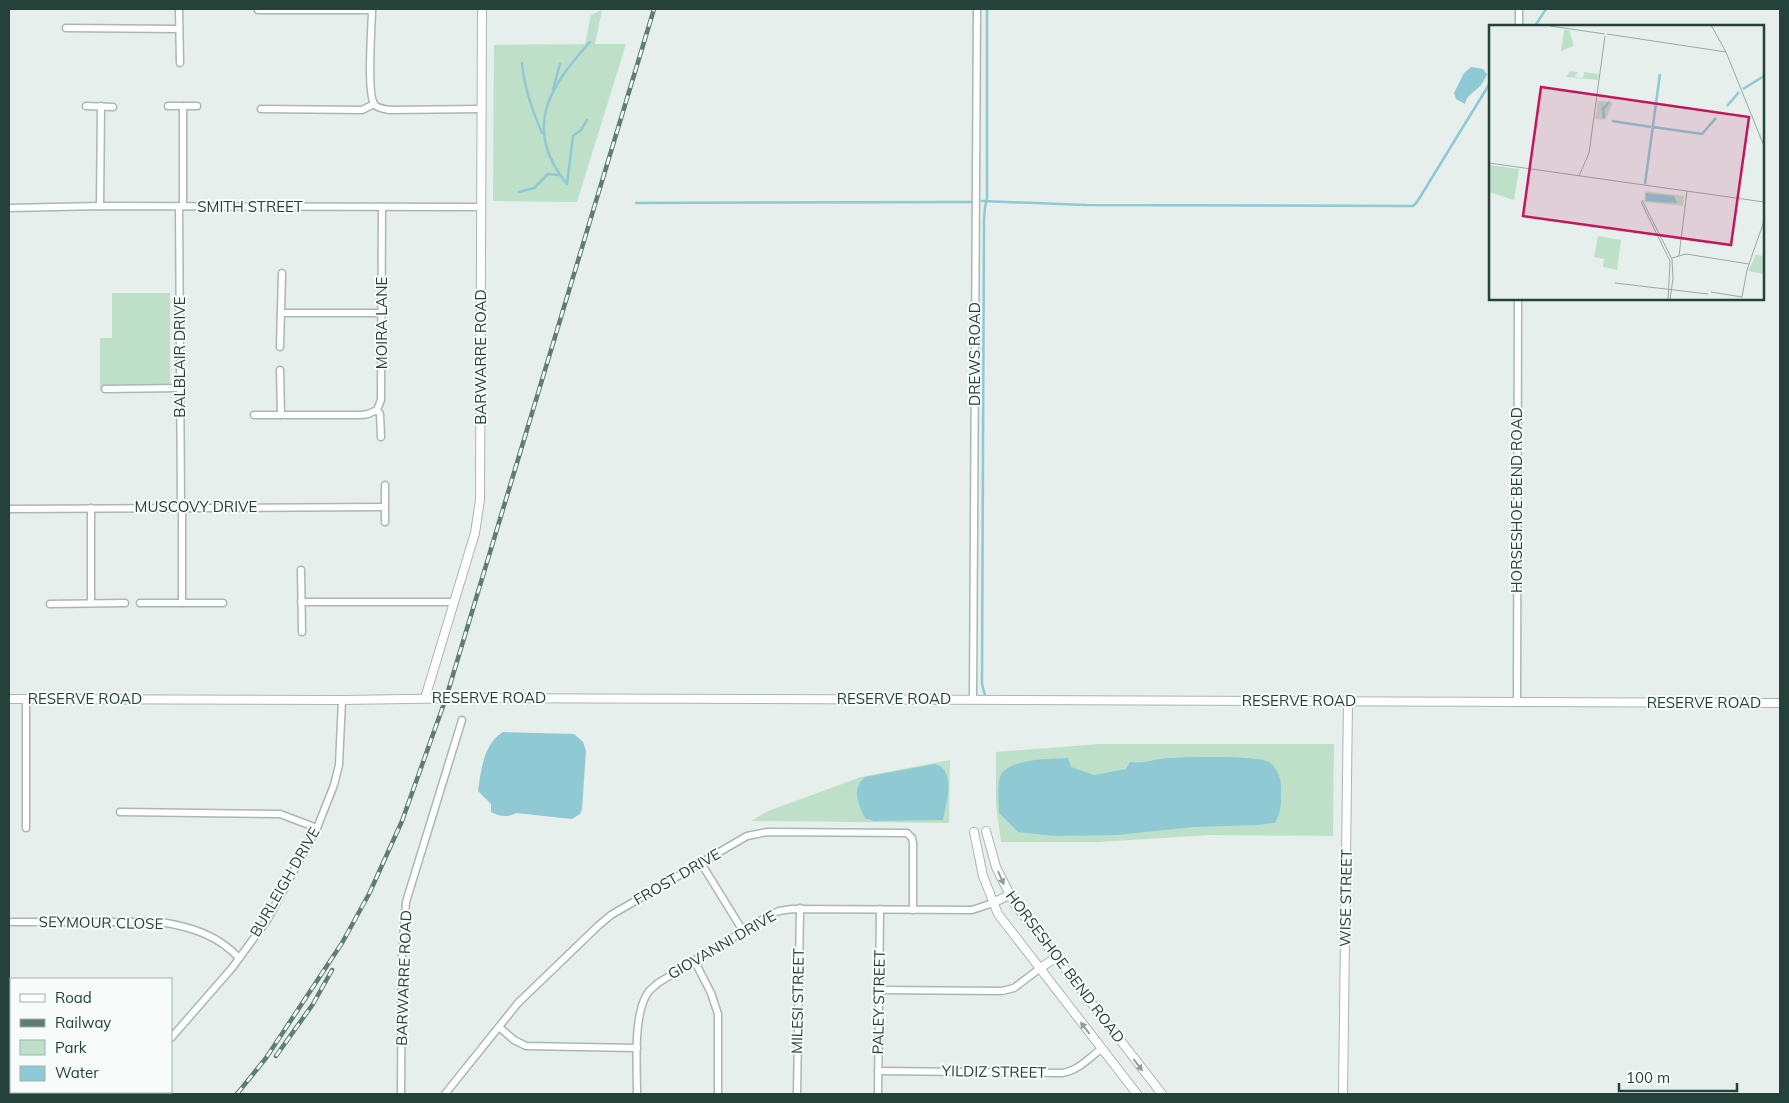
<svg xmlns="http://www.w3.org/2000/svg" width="1789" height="1103" font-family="Mulish,sans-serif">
<rect width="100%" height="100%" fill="#e6efeb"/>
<g fill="#bfe0c8">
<path d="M602 10 595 44H626L577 202 493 201 494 45 585 44 591 15Z"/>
<path d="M112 293H170V388L100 389V338H112Z"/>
<path d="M1099 744H1334L1333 836 1211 835 1098 842H1001L996 805V752Z"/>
<path d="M950 760 949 823 751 821 768 811 861 777Z"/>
</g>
<g fill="#8ec9d4">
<path d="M1471 67 1483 69 1487 74C1485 79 1482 85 1478 88 1472 94 1467 95 1465 104L1456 99 1454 93 1464 73Z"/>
<path d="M503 732 574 734 583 742 586 751 582 809 580 814 572 819 516 813C508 818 498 816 491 812V804L478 791C481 770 484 743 503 732Z"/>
<path d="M1068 758 1071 767 1094 775 1126 769 1130 762C1143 764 1155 759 1168 758 1186 757 1256 755 1269 762 1277 767 1282 780 1281 789 1281 801 1282 812 1275 823L1258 825 1194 827 1117 835 1054 836 1018 832 999 813C999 801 997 788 1000 777 1007 758 1051 759 1068 758Z"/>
<path d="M935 764C957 770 946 805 943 820L874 821 865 818C858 803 851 789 865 777Z"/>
</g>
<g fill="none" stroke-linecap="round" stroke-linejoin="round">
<g stroke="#8ec9d4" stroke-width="2.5">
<path d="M1535 26 1546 9"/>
<path d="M522 63C524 88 532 110 542 133"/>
<path d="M553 89 560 64"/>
<path d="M567 184C522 129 549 87 590 42"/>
<path d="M567 184 573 136 581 130 587 120"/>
<path d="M519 192 534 188 548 174 559 175"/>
<path d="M982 201 1086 205 1413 206 1417 202 1490 83"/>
<path d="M636 203 971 202"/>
<path d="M985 695 982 684 984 219 985 207 987 199V9"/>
</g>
<g stroke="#a8b8b2" stroke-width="9">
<g id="minor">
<path d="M179 9 180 63"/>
<path d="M372 9C372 25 366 96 375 105 379 109 385 109 390 110L481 109"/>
<path d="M258 10H372"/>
<path d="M1519 26V9"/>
<path d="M66 28 179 29"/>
<path d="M86 106 113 107"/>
<path d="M168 106H197"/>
<path d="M183 106V206"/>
<path d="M261 109 362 110 374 104"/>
<path d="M100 206 101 106"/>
<path d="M179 206 181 507"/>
<path d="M9 208 100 206 481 207"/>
<path d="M281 313H382"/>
<path d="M280 347 282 273"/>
<path d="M280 370 281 415"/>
<path d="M105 389 180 388"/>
<path d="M254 415H362L368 414 377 410"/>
<path d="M381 437 380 414 377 410 381 400 382 207"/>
<path d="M385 485V522"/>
<path d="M182 507V603"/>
<path d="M9 509 384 507"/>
<path d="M301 570 302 632"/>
<path d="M301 602H454"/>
<path d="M91 603V508"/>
<path d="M140 603H223"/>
<path d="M50 604 125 603"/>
<path d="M26 699V828"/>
<path d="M973 699 977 9"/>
<path d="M1517 702 1518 299"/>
<path d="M120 812 280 814 317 828"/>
<path d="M701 863 743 931"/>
<path d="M12 922H161C191 927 218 935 239 958"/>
<path d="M694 960 711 993 718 1014V1094"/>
<path d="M879 990 1002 991 1014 988 1039 969"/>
<path d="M499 1027 514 1040 526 1046 637 1048"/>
<path d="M171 1038 232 968 267 920 317 828 334 785 339 765 342 700"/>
<path d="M878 1071 1062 1073C1078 1071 1089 1058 1101 1049"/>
<path d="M116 1094 119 1092"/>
<path d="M401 1094 402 953 406 902 462 720"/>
<path d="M445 1094 518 1003 599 925 611 915 747 836 767 832 907 833 912 838 913 843V910"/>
<path d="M637 1094C637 1067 633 1017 647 994 649 990 654 987 658 983L768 916 779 911 792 909 972 910 993 903"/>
<path d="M797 1094 800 908"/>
<path d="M878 1094 880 909"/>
</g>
</g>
<g stroke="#a8b8b2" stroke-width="10">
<g id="tertiary">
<path d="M425 698 475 533 480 500 482 9"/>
<path d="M9 699 342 700 472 698 1780 703"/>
<path d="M986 831 996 867 1014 903 1162 1094"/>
<path d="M974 832 983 876 998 914 1137 1094"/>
<path d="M993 903 1009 895"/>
<path d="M1039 969 1055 958"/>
<path d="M1343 1094 1348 701"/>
</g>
</g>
<use href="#minor" stroke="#fff" stroke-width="6"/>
<use href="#tertiary" stroke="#fff" stroke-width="8"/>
<g stroke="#5f7d75" stroke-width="4.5">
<g id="rail">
<path d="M276 1056 313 1004 332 970"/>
<path d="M237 1094 266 1058 342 943 369 894 402 821 446 698 654 9"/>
</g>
</g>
<use href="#rail" stroke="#f7fbf9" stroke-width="2.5" stroke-dasharray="8" stroke-linecap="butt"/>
</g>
<defs><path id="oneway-solid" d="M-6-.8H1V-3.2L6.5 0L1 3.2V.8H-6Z" transform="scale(1.25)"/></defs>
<g fill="#92a09c">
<use href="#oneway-solid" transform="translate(1001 878) rotate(66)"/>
<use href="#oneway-solid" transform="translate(1085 1028) rotate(-128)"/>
<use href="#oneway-solid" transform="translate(1138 1065) rotate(52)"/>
</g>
<g text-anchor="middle" stroke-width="4" stroke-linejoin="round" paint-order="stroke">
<g font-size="15" fill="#24423a" stroke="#f7fbf9">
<text x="250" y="212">SMITH STREET</text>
<text transform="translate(382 323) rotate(-90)" y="5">MOIRA LANE</text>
<text transform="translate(975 354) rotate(-90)" y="5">DREWS ROAD</text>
<text transform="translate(180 357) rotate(-90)" y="5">BALBLAIR DRIVE</text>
<text transform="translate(481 357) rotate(-90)" y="5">BARWARRE ROAD</text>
<text transform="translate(1517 500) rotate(-90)" y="5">HORSESHOE BEND ROAD</text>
<text x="196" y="512">MUSCOVY DRIVE</text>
<text x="489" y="703">RESERVE ROAD</text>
<text x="85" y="704">RESERVE ROAD</text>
<text x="894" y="704">RESERVE ROAD</text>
<text x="1299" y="706">RESERVE ROAD</text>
<text x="1704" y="708">RESERVE ROAD</text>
<text transform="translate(677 877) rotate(-30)" y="5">FROST DRIVE</text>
<text transform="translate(285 882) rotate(-60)" y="5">BURLEIGH DRIVE</text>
<text transform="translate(1346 898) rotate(-89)" y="5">WISE STREET</text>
<text transform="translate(101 923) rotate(1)" y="5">SEYMOUR CLOSE</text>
<text transform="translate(722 945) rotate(-30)" y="5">GIOVANNI DRIVE</text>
<text transform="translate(1065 967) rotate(53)" y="5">HORSESHOE BEND ROAD</text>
<text transform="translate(404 978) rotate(-88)" y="5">BARWARRE ROAD</text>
<text transform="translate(798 1001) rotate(-89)" y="5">MILESI STREET</text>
<text transform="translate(879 1002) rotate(-89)" y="5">PALEY STREET</text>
<text transform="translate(994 1072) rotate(1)" y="5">YILDIZ STREET</text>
</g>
</g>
<g transform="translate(1489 25)">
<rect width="275" height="275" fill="#e6efeb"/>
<path d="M75 5H80L85 21 72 26ZM81 46 89 47 86 52 94 53 95 47 110 49 109 55 77 52ZM122 73 121 77 124 78 116 95 106 94 109 76 119 77ZM0 140 30 144 25 175 0 167ZM156 166 195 171 194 181 155 177ZM109 211 132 215 128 245 114 242 115 234 105 232ZM267 230 275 231V249L259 246Z" fill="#bfe0c8"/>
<path d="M157 168 185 171 188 178 157 176Z" fill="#8ec9d4"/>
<path fill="none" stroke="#8ec9d4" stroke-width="2.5" d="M254 64 275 51M238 81 250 67M115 93 114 84 120 77M123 96 162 102M164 102 213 109 227 93M156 159 171 49"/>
<path fill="none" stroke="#98aaa4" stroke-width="1" d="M222 0 237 27 275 121M61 1 116 9M118 9 237 27M0 138 275 177M90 151 100 128 116 11M153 175 183 234 184 253 181 275M152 177 181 236 179 275M190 231 198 166M183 233 197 229 260 239M258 245 275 196M126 258 219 269M222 267 253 272M253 272 258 245"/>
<path fill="#c2185b" fill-opacity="0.15" stroke="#c2185b" stroke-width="2.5" d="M52 62 260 92 242 220 34 191Z"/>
<rect width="275" height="275" fill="none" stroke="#24423a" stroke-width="2.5"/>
</g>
<rect width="1789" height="1103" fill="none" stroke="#24423a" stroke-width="20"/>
<rect x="10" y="978" width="162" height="115" fill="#f7fbf9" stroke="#a3b1ad"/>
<rect x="20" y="994" width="25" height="8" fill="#ffffff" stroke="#a3b1ad"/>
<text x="55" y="1003" font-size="15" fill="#24423a">Road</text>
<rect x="20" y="1019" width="25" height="8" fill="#5f7d75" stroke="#a3b1ad"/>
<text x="55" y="1028" font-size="15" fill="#24423a">Railway</text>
<rect x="20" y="1040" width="25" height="15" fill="#bfe0c8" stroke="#a3b1ad"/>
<text x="55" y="1053" font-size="15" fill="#24423a">Park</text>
<rect x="20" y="1066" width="25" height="15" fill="#8ec9d4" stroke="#a3b1ad"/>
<text x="55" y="1078" font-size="15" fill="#24423a">Water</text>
<path d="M1619 1083v8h118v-8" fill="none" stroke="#24423a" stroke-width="2.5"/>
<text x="1626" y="1083" font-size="15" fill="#24423a" stroke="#f7fbf9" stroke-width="4" paint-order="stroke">100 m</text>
</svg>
